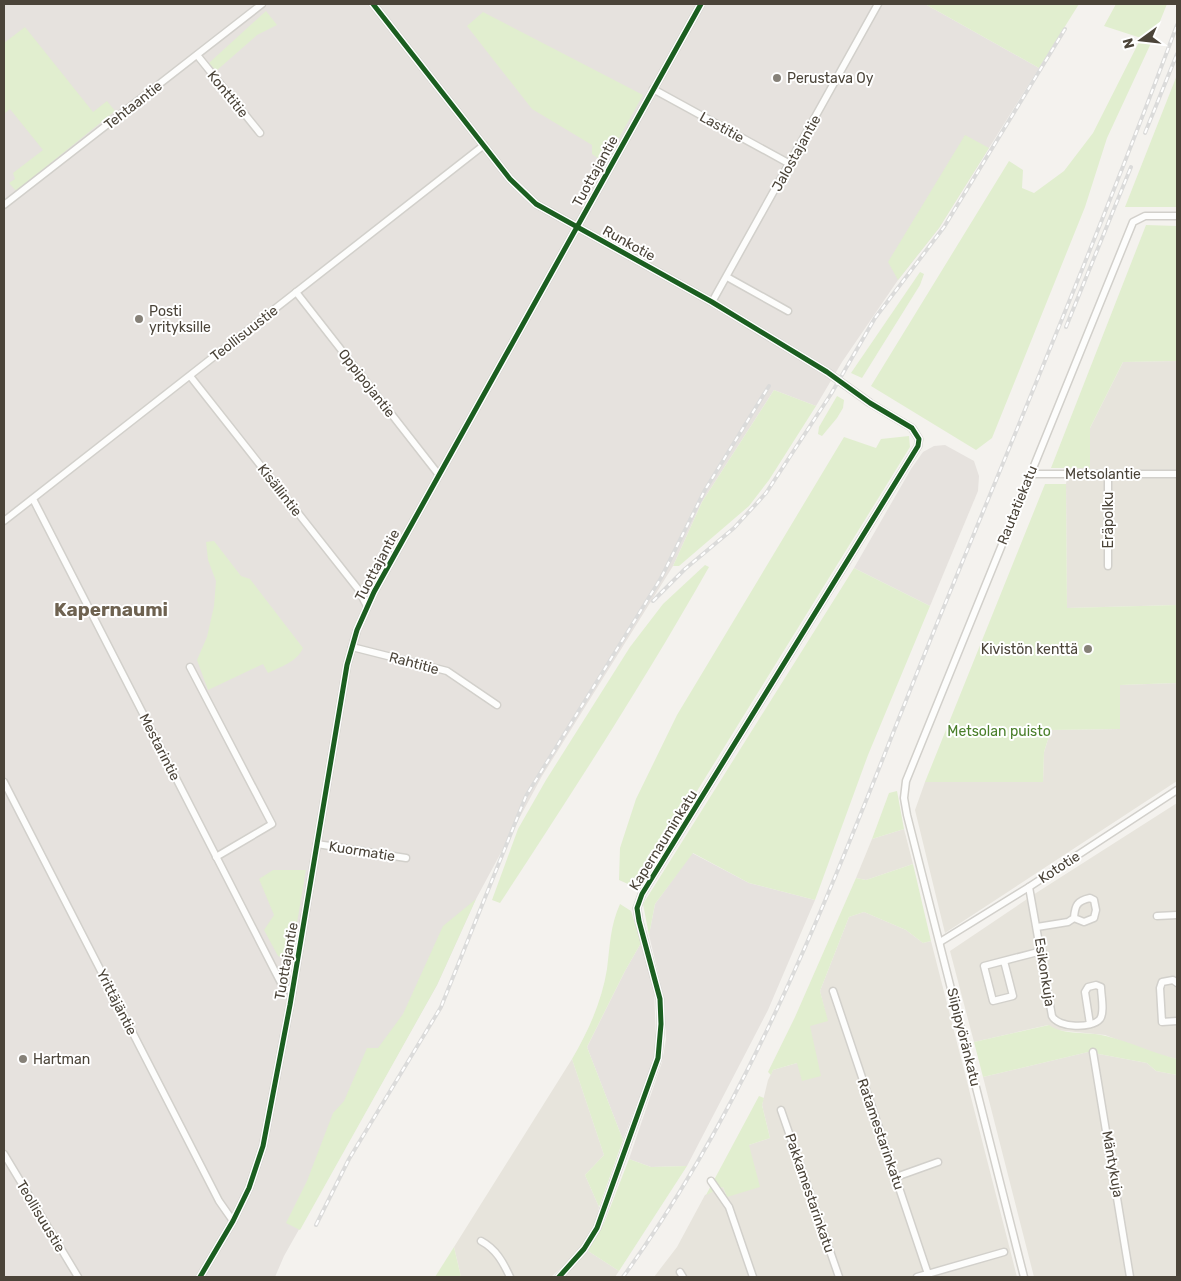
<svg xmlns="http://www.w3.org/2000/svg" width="1181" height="1281" font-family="Rubik,sans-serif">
<rect width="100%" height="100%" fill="#f4f2ee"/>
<g fill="#e7e4dc">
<path d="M1177 361V605L1067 608 1066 484 1069 468H1090V428L1123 362Z"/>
<path d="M1177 683V781L945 933 915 810 925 782H1043L1044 752 1051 730 1120 729V685Z"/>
<path d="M1177 803V1059L1156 1054 1105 1035 1056 1030 1048 1025 974 1042 950 951 1036 893Z"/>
<path d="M904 829 913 864 866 880 856 878 872 839Z"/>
<path d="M864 912 906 930 923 943 931 941 1017 1277H654L677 1247 705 1195 723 1187 727 1197 749 1145 770 1138 762 1105 768 1080 773 1070 797 1063 809 1025 827 1020 820 991 849 917Z"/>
<path d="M1088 1052 1147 1063 1156 1071 1177 1075V1277H1034L983 1077Z"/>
<path d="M572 1059 604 1155 585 1175 599 1207 595 1226 576 1254 551 1277H461L454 1247Z"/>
<path d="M588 1251 619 1271 615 1277H564Z"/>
</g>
<g fill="#e6e2de">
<path d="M4 4H925L1039 68 939 228 898 280 842 362 816 406 774 390 702 502 673 566 542 776 476 899 437 985 284 1256 275 1277H4Z"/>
<path d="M945 445 974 461 979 476 978 491 930 606 854 568 911 469 923 452 934 446Z"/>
<path d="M692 853 749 883 815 900 768 1010 687 1166 651 1167 629 1159 662 1062 666 1039 664 998 649 935 655 904Z"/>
<path d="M641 943 654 990 656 1038 654 1058 623 1140 587 1047 625 971Z"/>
</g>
<g fill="#e1eecf">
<path d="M925 4H1079L1039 68Z"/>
<path d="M1116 4H1167L1152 41 1107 138 1085 207 992 438 976 450 871 386 1009 161 1023 170 1022 188 1034 193 1064 171 1093 133 1141 38 1104 26Z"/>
<path d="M266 11 277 25 257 35 216 71 209 63Z"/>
<path d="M483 12 643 95 605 163 592 154V145L532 109 467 26Z"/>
<path d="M25 27 93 112 107 101 115 111 16 191 9 183 15 179 13 173 43 150 10 109 4 114V43Z"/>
<path d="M1177 75V207H1125Z"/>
<path d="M965 135 989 148 939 228 898 280 888 262Z"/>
<path d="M1146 225 1177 226V361L1123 362 1090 428V468H1051Z"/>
<path d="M920 272 924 274 920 285 862 378 851 373Z"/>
<path d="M774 390 816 406 769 480 749 506 679 566H673L702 502Z"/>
<path d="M837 396 844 400 843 408 837 418 822 436 818 434 819 427Z"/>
<path d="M909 436 910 447 637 888 619 880 620 848 636 799 677 715 844 437 876 448 881 439Z"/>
<path d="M1045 484H1066L1067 608 1177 605V683L1120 685V729L1051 730 1044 752 1043 782H925Z"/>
<path d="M214 541 241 576 250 579 303 648C297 662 280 667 268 673L263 664 208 690 197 660 207 637 214 606 216 581 208 560 206 542Z"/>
<path d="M705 565 709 567C644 682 572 793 500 903L492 900 518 829 546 780 630 647 663 604Z"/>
<path d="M854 568 930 606 868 755 815 900 749 883 693 853 655 904 649 935 643 904Z"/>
<path d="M897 791 904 829 872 839 889 793Z"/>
<path d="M913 864 931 941 923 943 906 930 864 912 849 917 820 991 828 1021 810 1026 821 1076 802 1081 797 1063 773 1070 771 1075 768 1072 795 1017 856 878 866 880Z"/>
<path d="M273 870H306L292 952 283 958 278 956 264 930 274 915 259 879Z"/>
<path d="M476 899 437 985 300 1230 286 1223 307 1181 333 1113 344 1101 367 1048H378L403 1014 443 926Z"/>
<path d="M620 904 631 911 641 943 625 971 587 1047 623 1140 599 1207 585 1175 604 1155 572 1059C588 1032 602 1001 607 969 610 946 610 926 620 904Z"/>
<path d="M1049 1025C1065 1036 1087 1031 1106 1036 1130 1042 1153 1053 1177 1059V1075L1156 1071 1147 1063 1088 1052 983 1077 974 1042Z"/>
<path d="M759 1096 764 1098 762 1105 770 1138 749 1145 760 1187 727 1197 723 1187 706 1195Z"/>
<path d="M629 1159 651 1167 687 1166 619 1271 588 1251 605 1221Z"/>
<path d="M454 1247 461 1277H435Z"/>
</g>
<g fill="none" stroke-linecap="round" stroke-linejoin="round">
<g stroke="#d2d0cb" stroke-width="9">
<g id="minor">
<path d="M373 4 510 179 536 204 712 302 827 372 870 403 912 428 919 439 918 446 642 894 637 908 639 921 660 999 661 1024 658 1058 597 1228 584 1249 559 1277"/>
<path d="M197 55 260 133"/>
<path d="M653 89 790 164"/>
<path d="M4 205 262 4"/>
<path d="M727 277 788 311"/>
<path d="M296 292 439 475"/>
<path d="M712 302 878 4"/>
<path d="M190 376 358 589 367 606"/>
<path d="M1030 474H1177"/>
<path d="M1108 474V566"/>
<path d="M33 499 282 985 292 992"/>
<path d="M4 521 484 145"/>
<path d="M352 647 447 671 497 705"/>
<path d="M190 667 272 824 216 857"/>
<path d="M4 782 219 1201 233 1221"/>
<path d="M317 844 406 858"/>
<path d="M1029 887 1052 1016C1058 1028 1092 1029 1100 1019 1105 1012 1101 995 1101 987L1096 985 1088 987 1085 992 1090 1024"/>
<path d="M1157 916 1177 915"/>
<path d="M1037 927 1068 922 1074 918 1084 922 1094 918 1096 910 1094 900 1090 898C1077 901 1075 905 1074 918"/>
<path d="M940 942 1029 887 1177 790"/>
<path d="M1004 961 1013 996 993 1001 984 966 1042 951"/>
<path d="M1177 983 1173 980 1162 982 1160 988 1162 1022 1177 1021"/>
<path d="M833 991 929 1277"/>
<path d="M1093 1052 1130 1277"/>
<path d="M781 1110 839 1277"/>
<path d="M4 1154 78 1277"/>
<path d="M896 1177 938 1162"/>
<path d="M711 1181 729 1207 753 1277"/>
<path d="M481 1241C496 1249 503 1262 510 1277"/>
<path d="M680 1272 683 1277"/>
<path d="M200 1277 233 1221 249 1188 263 1146 290 1005 347 665 357 630 374 592 701 4"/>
<path d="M917 1277 1004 1252"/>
<path d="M1024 1277 907 815 904 798 906 781 1133 222 1145 216H1177"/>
</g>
</g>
<use href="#minor" stroke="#fdfdfc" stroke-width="6"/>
<g stroke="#dbdbda" stroke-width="4">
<g id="rail">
<path d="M1145 133 1177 54"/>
<path d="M1066 327 1131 167"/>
<path d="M653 601 685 569 734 528 766 493 831 394 875 318 944 227 1065 29"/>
<path d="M316 1225 349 1159 441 1007 526 796 661 578 705 490 769 386"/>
<path d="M623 1277C765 1081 845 849 936 626 1018 426 1102 227 1177 25"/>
</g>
</g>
<use href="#rail" stroke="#fff" stroke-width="2" stroke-dasharray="5.5" stroke-linecap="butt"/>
<g stroke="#fff" stroke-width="8">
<g id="cycleway">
<path d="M373 4 510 179 536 204 712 302 827 372 870 403 912 428 919 439 918 446 642 894 637 908 639 921 660 999 661 1024 658 1058 597 1228 584 1249 559 1277"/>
<path d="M200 1277 233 1221 249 1188 263 1146 290 1005 347 665 357 630 374 592 701 4"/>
</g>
</g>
<use href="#cycleway" stroke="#1b5e20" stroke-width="5"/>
</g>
<g fill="#868178" stroke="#fff" stroke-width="2">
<circle cx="777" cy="78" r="5"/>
<circle cx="139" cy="319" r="5"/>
<circle cx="1088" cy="649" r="5"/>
<circle cx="23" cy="1059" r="5"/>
</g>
<g text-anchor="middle" stroke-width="4" stroke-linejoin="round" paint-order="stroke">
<g font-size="14" fill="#4b4439" stroke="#fff" text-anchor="start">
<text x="787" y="83">Perustava Oy</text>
<text x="149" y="316">Posti<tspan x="149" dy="16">yrityksille</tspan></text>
<text x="1078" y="654" text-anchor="end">Kivistön kenttä</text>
<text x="33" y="1064">Hartman</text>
</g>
<g font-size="14" fill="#4b4439" stroke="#fff">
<text transform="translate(228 94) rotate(51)" y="5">Konttitie</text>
<text transform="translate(133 105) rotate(-38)" y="5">Tehtaantie</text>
<text transform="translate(722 127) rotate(29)" y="5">Lastitie</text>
<text transform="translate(796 153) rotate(-61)" y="5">Jalostajantie</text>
<text transform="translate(595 171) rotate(-61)" y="5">Tuottajantie</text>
<text transform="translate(629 243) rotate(29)" y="5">Runkotie</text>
<text transform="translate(244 333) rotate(-38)" y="5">Teollisuustie</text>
<text transform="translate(367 383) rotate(52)" y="5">Oppipojantie</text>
<text x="1103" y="479">Metsolantie</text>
<text transform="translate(280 490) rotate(52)" y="5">Kisällintie</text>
<text transform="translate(1017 505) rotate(-68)" y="5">Rautatiekatu</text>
<text transform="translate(1108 520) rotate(-90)" y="5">Eräpolku</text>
<text transform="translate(377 565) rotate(-62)" y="5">Tuottajantie</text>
<text transform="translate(414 663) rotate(15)" y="5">Rahtitie</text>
<text transform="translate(160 747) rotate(63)" y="5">Mestarintie</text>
<text transform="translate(663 840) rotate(-58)" y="5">Kapernauminkatu</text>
<text transform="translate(362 851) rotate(9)" y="5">Kuormatie</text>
<text transform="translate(1059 867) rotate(-33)" y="5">Kototie</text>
<text transform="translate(286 961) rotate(-80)" y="5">Tuottajantie</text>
<text transform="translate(1045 972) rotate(81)" y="5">Esikonkuja</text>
<text transform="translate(117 1002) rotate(63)" y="5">Yrittäjäntie</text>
<text transform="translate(964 1037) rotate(76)" y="5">Siipipyöränkatu</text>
<text transform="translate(881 1134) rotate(71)" y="5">Ratamestarinkatu</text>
<text transform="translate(1113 1164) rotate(80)" y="5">Mäntykuja</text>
<text transform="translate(810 1193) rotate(71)" y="5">Pakkamestarinkatu</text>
<text transform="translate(41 1216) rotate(59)" y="5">Teollisuustie</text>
</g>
<g font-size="14" fill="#4a7f2a" stroke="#fff">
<text x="999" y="736">Metsolan puisto</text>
</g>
<g font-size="19" font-weight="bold" fill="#6e6250" stroke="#fff">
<text x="111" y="616">Kapernaumi</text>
</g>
</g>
<rect width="1181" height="1281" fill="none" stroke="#4b4439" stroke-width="10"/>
<g transform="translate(1141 40) rotate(255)" stroke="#ffffff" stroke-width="4" paint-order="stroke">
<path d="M0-4L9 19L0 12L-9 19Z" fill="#4b4439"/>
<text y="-8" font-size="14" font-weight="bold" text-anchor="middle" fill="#4b4439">N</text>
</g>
</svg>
